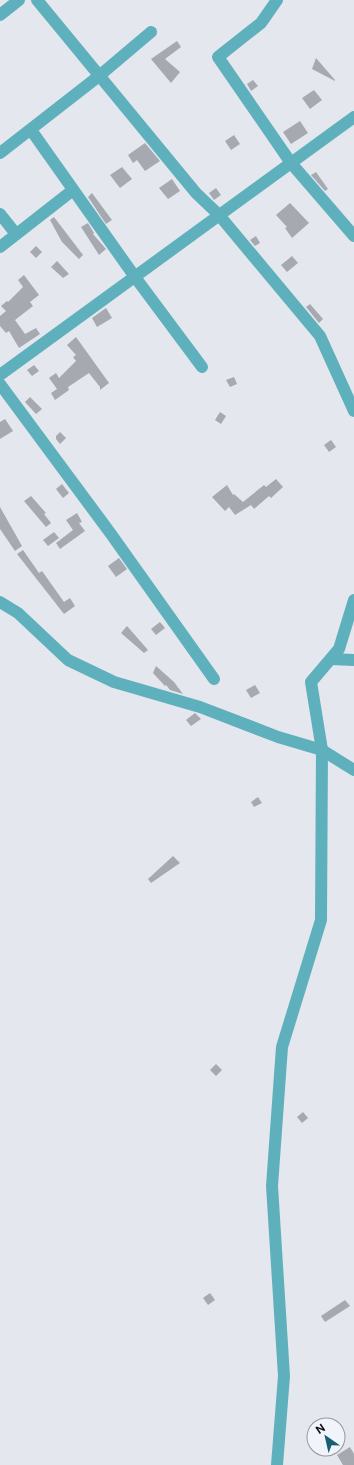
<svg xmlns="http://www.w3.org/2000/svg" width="354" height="1465" font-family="'Public Sans',sans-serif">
<rect width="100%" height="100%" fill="#e5e7ee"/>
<g fill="#a7a9b0">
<path d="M177 41 181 47 165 59 180 72 171 83 151 59Z"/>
<path d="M316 58 335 80V81L312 69Z"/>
<path d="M253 80 258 86 251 91 247 84Z"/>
<path d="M314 90 322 100 310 109 302 98Z"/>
<path d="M300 121 308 133 291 144 283 132Z"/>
<path d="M234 135 240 144 231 150 225 141Z"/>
<path d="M145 143 160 161 145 171 137 160 133 163 128 155Z"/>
<path d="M122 167 132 179 120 188 110 175Z"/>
<path d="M316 172 328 189 325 191 311 175Z"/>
<path d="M172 179 180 191 168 199 159 188Z"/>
<path d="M216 188 221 195 214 200 209 193Z"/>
<path d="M92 193 112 220 106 224 88 197Z"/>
<path d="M290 203 309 223 292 238 285 228 287 227 276 215Z"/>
<path d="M54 217 83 255 79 259 62 242 50 220Z"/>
<path d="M88 223 94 233 93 234 106 249 99 255 81 227Z"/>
<path d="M256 236 260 243 255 246 250 240Z"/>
<path d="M36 246 42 252 36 258 30 252Z"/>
<path d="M292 256 298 263 287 272 281 265Z"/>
<path d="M57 261 69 274 63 278 51 267Z"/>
<path d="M24 275 39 295 30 302 33 306 15 320 25 334 36 328 40 334 19 348 9 331 6 333 0 326V316L6 311 1 306 7 301 8 302 23 287 18 280Z"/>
<path d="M310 304 323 319 319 323 306 307Z"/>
<path d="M106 308 112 318 97 327 92 318Z"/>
<path d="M76 337 109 383 100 390V387L89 373 68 387 69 390 55 400 51 393 57 389 49 378 56 373 59 378 76 361 73 357 76 355 67 345Z"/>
<path d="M34 365 39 371 32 376 27 370Z"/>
<path d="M234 377 237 384 230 387 226 380Z"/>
<path d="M30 397 42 409 36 414 25 402Z"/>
<path d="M220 412 226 416 221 424 215 420Z"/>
<path d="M5 419 13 431 0 439V422Z"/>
<path d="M60 432 66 438 60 444 56 439V436Z"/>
<path d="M331 440 336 447 329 452 324 445Z"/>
<path d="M276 479 283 487 271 498 269 496 254 509 251 505 235 515 229 507 225 511 212 497 227 485 233 495 234 494 243 502 264 485 266 487Z"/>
<path d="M62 484 69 493 63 498 56 489Z"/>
<path d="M31 496 46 513 44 514 51 523 46 527 24 501Z"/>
<path d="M0 507 22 546 15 551 0 529Z"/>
<path d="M77 513 82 522 79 523 85 531 60 549 56 543 73 530 66 520Z"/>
<path d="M54 532 59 538 48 546 43 540Z"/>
<path d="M23 550 39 573 42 571 64 602 70 598 75 606 64 614 17 554Z"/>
<path d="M119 558 127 569 116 577 108 566Z"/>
<path d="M160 622 165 628 156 635 151 629Z"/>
<path d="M127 626 148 650 144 653 121 633Z"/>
<path d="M156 666 174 682 183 694 170 690 166 685 165 686 153 673Z"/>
<path d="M255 685 260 693 251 698 246 690Z"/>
<path d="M195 713 201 719 191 726 186 720Z"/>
<path d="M258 797 262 803 254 807 251 802Z"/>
<path d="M173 856 180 863 151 883 148 879Z"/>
<path d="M216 1064 222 1070 216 1076 210 1070Z"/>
<path d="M303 1112 308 1118 302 1123 297 1117Z"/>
<path d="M210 1293 215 1300 208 1305 203 1298Z"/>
<path d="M345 1300 350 1306 325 1322 321 1316Z"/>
<path d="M350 1447 354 1454V1465H343L337 1455Z"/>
</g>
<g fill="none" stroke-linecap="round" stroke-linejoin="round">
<g stroke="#5fb0bd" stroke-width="12">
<path d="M37 0 196 193 219 215 320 336 354 411"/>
<path d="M277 0 261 23 218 57 291 163 354 236"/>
<path d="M0 15 19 0"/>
<path d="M31 130 135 277 202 367"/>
<path d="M0 153 99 76 151 32"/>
<path d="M0 214 16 234"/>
<path d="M0 247 73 190"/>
<path d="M0 375 354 117"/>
<path d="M0 384 111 534 214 679"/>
<path d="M0 602 18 613 68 660 114 682 200 707 278 737 322 750 354 770"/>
<path d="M331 659 354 660"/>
<path d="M277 1465 284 1376 272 1186 282 1047 321 920 322 750 311 682 339 649 354 600"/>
</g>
</g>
<g transform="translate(326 1437) rotate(326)"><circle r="19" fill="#f2f4fc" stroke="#989a9f"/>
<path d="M0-3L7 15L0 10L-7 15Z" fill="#1a5f71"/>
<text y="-6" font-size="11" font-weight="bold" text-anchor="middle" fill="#111214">N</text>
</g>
</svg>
